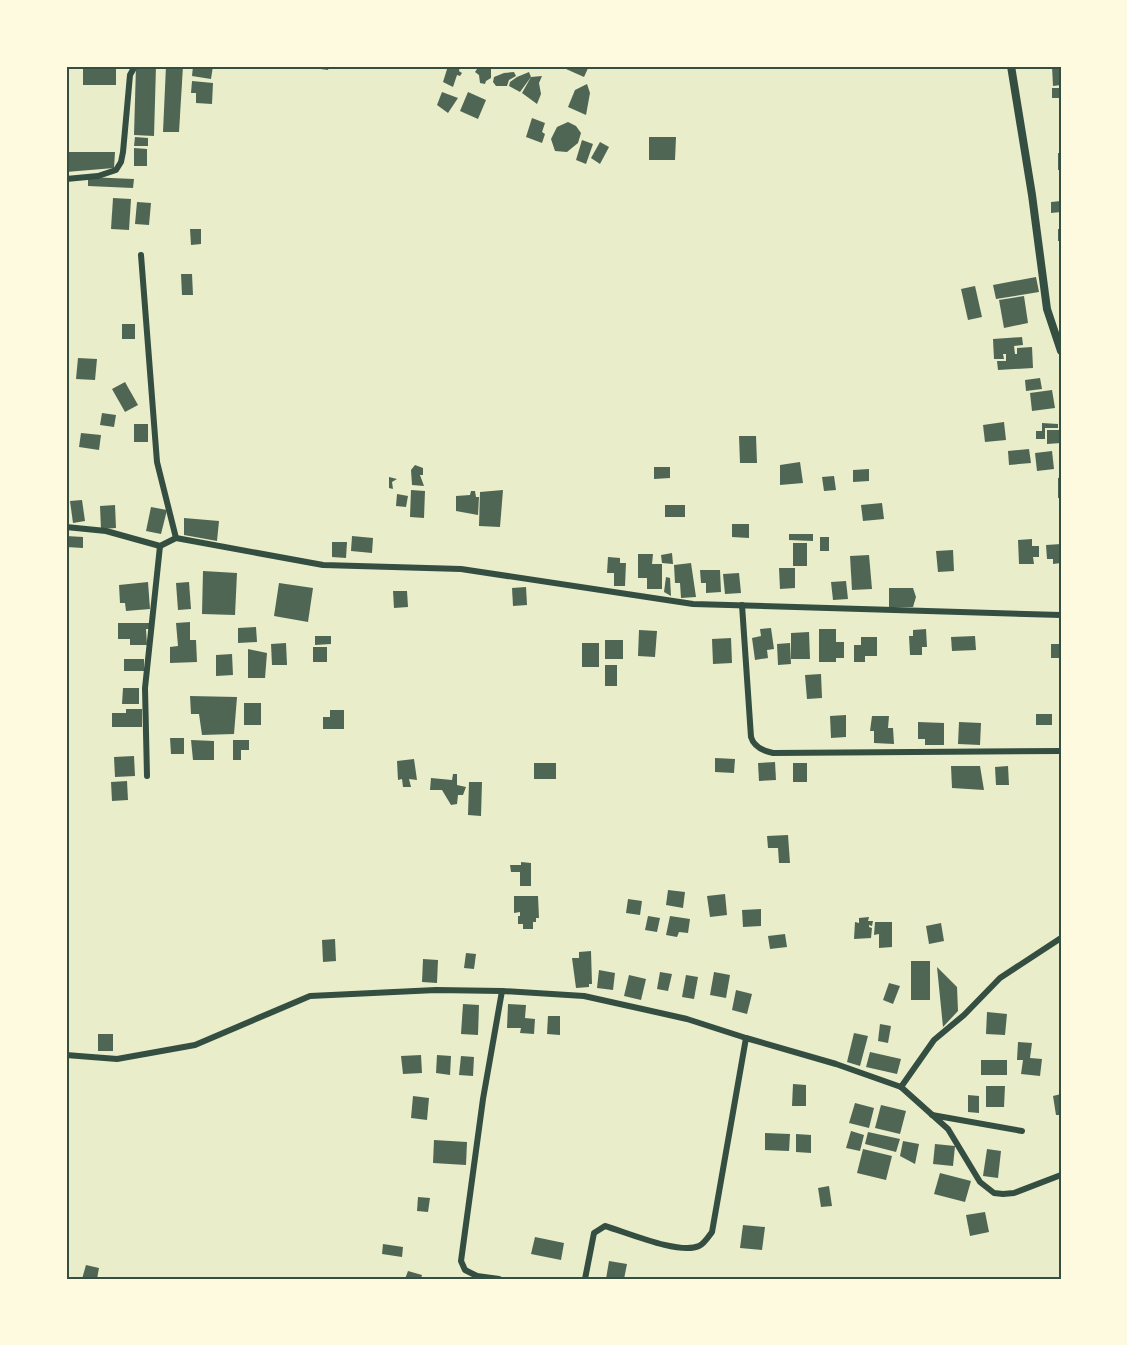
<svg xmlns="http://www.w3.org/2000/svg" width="1127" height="1345" font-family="Ubuntu,sans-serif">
<rect width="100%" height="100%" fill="#e9edc9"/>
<g fill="#4f6655">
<rect x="83" y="66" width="33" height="19"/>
<path d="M136 66H156L154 136 134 135Z"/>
<path d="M166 66H183L179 132H163Z"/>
<path d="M193 66H213L211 79 192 76Z"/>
<path d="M313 66H329L328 70 313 68Z"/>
<path d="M448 66H460L459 71 462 73 460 76 457 75 453 87 443 82Z"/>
<path d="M479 66H491V78L486 81 485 84 480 83 479 75 475 72Z"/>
<path d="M567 66H589L584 77 566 69Z"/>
<path d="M1052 66H1061V85L1053 86Z"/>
<path d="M514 72 516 76 509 80 507 86H496L493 82 494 77 504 73Z"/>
<path d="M529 72 531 77 520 92 509 86 510 82 517 77Z"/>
<path d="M542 76 539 83 541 94 537 104 522 93 531 77Z"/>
<path d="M192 81 213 83 212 104 196 103V93H191Z"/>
<path d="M587 84 590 93 586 115 568 107 575 90Z"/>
<rect x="1052" y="88" width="9" height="10"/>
<path d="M442 92 458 98 448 113 437 105Z"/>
<path d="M468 92 486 100 478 119 460 111Z"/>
<path d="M532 118 545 123 542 132 545 134 542 143 526 137Z"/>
<path d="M568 122 576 126 581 133 578 143 567 152 555 151 551 139 557 127Z"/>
<path d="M135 137 148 138V146H134Z"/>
<path d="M649 137H676L675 160H649Z"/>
<path d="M582 140 593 144 586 164 576 160Z"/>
<path d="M600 142 609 147 600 164 591 158Z"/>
<path d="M134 148 147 149V166H134Z"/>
<path d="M66 152H115L114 168 66 172Z"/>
<rect x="1058" y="153" width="3" height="17"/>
<path d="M88 177 134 179 133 188 88 186Z"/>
<path d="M113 198 131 199 129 230 111 229Z"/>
<path d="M1061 201V212L1051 213V202Z"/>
<path d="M137 202 151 203 149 225 135 224Z"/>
<path d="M190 229H201V244L191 245Z"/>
<rect x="1058" y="229" width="3" height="12"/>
<path d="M181 274H192L193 295H182Z"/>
<path d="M1036 277 1039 292 996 299 993 285Z"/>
<path d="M975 286 982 317 968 320 961 289Z"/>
<path d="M1024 296 1028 323 1004 328 999 300Z"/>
<rect x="122" y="324" width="13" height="15"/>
<path d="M1022 337 1023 345 1014 346 1015 354H1017V348L1032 347 1033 368 998 370 997 361H1006V354H1003L1004 359H994L993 339Z"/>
<path d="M78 358 97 359 95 380 76 379Z"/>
<path d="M1040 378 1042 389 1026 391 1025 380Z"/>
<path d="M125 382 138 405 125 412 112 389Z"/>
<path d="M1052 390 1055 408 1032 411 1030 393Z"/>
<path d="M102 413 116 415 114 427 100 425Z"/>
<path d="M1004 422 1006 440 985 442 983 425Z"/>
<path d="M1042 423 1058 424V428H1045V439H1036V431H1042Z"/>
<rect x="134" y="424" width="14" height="18"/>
<path d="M1047 430H1060L1061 443 1047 444Z"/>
<path d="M81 433 101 435 99 450 79 447Z"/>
<path d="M739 436H756L757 463H740Z"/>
<path d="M1029 449 1031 463 1009 465 1008 451Z"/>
<path d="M1052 451 1054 469 1037 471 1035 453Z"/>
<path d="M800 462 803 483 780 485V465Z"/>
<path d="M415 465 423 468V475H420L424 486 412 485 411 470Z"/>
<path d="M654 467H670V478L654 479Z"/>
<path d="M869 469V481L853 482V470Z"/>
<path d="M834 476 836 490 824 491 822 477Z"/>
<path d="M389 477 397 479 392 482 393 489 389 488Z"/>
<path d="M1061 477V498H1058V478Z"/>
<path d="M411 490 425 491 424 518 410 517Z"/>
<path d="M503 490 500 527 479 526 480 492Z"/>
<path d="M471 491H475L476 497H479L478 515 456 511V496L470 495Z"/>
<path d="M397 494 408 496 406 507 396 506Z"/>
<path d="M82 500 85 521 73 523 70 501Z"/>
<path d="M882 503 884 519 863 521 861 505Z"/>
<path d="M115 505 116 528 101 529 100 506Z"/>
<rect x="665" y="505" width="20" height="12"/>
<path d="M151 507 167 510 161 534 146 531Z"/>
<path d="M184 518 219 521 217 541 184 535Z"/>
<path d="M732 524H749V538L732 537Z"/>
<path d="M789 534H813V541L789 540Z"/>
<path d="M66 536 83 537V548L66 547Z"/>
<path d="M352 536 373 538 372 553 351 551Z"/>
<rect x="820" y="537" width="9" height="14"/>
<path d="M1032 539V546H1039V557H1033L1034 564H1019L1018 540Z"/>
<path d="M332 542H347L346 558 332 557Z"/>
<rect x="793" y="543" width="14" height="23"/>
<path d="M1061 544V563L1053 564V559H1047L1046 545Z"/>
<path d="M953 550 954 571 938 572 936 551Z"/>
<path d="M672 553 673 564 662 563 661 555Z"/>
<path d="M638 554H653L652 564H662V589H647V578H638Z"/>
<path d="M869 555 872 589 852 590 850 556Z"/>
<path d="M608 557 620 558V563H626L625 586H614V573H607Z"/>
<path d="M691 563 696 597 681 598 680 583H675L674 565Z"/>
<path d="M779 568H795V588L780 589Z"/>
<path d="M700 570H720L721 592 706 593V583H701Z"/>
<path d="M203 571 237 573 235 615 202 614Z"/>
<path d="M739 573 741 593 725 594 723 574Z"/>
<path d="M666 577 670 578 671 596 664 592Z"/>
<path d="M846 581 848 599 833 600 831 582Z"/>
<path d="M148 582 150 609 126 611 125 603H120L119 585Z"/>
<path d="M189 582 191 609 178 610 176 583Z"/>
<path d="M279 583 313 588 308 622 274 616Z"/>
<path d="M526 587 527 605 513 606 512 588Z"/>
<path d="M889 588H913L916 597 913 607H889Z"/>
<path d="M393 591H407L408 607 394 608Z"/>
<path d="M190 622V640H196L197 662 170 663V647L178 646 176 623Z"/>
<path d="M118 623H149V629H146L147 645H130V639H118Z"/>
<path d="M256 627 257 642 238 643V628Z"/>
<path d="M771 628 774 649 767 650 768 658 755 660 752 638 761 636 760 629Z"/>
<path d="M819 629H836V642H844V658H836V662H819Z"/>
<path d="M926 629 927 647H922V655H910L909 636H913V630Z"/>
<path d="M639 630 657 631 655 657 638 656Z"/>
<path d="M809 632 810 659H791V633Z"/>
<path d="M315 636H331V644L315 645Z"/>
<path d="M975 636 976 650 952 651 951 637Z"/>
<path d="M861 637H877V656H865V662H854V645H861Z"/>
<path d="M731 638 732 663 713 664 712 639Z"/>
<rect x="605" y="640" width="18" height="19"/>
<path d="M286 643 287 665H272L271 644Z"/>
<rect x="582" y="643" width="17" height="24"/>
<path d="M790 643 791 664 778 665 777 644Z"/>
<rect x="1051" y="644" width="10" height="14"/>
<rect x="313" y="647" width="14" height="15"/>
<path d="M248 649 267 653 265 678H248Z"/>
<path d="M232 654 233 675 216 676V655Z"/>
<rect x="124" y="659" width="20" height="12"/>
<rect x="605" y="665" width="12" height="21"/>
<path d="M821 674 822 698 807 699 805 675Z"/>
<path d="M123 688H139V704H122Z"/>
<path d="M190 696 237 697 234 734 202 735 199 714H191Z"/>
<rect x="244" y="703" width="17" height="22"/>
<path d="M126 709H142V727H112V713H126Z"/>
<path d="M330 710H344V729H323V717H330Z"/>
<rect x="1036" y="714" width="16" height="11"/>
<path d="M846 715V737L831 738 830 716Z"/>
<path d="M872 716H889L888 728H893L894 744 874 743V731H870Z"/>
<path d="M918 722 944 723V745H925V739H918Z"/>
<path d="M959 722 981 723 980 745 958 744Z"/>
<path d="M170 738H184V754H171Z"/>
<path d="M191 740 214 741V760H193Z"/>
<path d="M233 740H249V750H241V760H233Z"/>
<path d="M134 756 135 776 115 777 114 757Z"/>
<path d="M715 758 735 759 734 773 715 772Z"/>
<path d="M414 759 417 780 409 779 411 787H403L402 779 398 780 397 761Z"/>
<path d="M775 762 776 780 759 781 758 763Z"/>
<rect x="534" y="763" width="22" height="16"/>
<rect x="793" y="763" width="14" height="19"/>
<path d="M951 766H980L984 790 952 788Z"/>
<path d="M1008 766 1009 785H996L995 767Z"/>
<path d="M453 774H457V785L466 787 463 795H458L457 804 451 805 442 790H430L431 778 452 780Z"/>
<path d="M127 781 128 800 112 801 111 782Z"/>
<path d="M469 782H482L481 816 468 815Z"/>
<path d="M788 835 790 863H779L778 848H768L767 836Z"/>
<path d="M521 862 531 863V886H520V872H511L510 865H521Z"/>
<path d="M668 890 685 892 683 908 666 905Z"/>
<path d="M725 894 727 915 710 917 707 896Z"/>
<path d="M514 896H538L539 918H536V922H533V929H523V924H518V916H520V912L514 913Z"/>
<path d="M628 899 642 901 640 915 626 913Z"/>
<path d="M761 909V926L743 927 742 910Z"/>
<path d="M648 916 660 918 657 932 645 930Z"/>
<path d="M670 916 690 919 688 933 679 932 677 937 666 935Z"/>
<path d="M869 917 868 921H873L872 926 869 925V927L872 928 871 938 854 939 855 922 859 923V918Z"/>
<path d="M875 922H892V947L879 948V934L874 935Z"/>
<path d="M941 923 944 941 929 944 926 926Z"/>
<path d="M785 934 787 947 770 949 768 936Z"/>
<path d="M335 939 336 961 323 962 322 940Z"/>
<path d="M591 951 592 984H589V987L576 988 572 958H579V952Z"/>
<path d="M466 953 476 954 474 969 464 968Z"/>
<path d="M423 959 438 960 437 983 422 982Z"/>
<rect x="911" y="961" width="19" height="39"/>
<path d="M937 967 957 987 958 1011 943 1027Z"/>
<path d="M599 970 615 973 613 990 597 988Z"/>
<path d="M660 972 672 974 668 991 657 989Z"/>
<path d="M714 972 730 975 726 998 710 995Z"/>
<path d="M629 975 646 979 641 1000 624 996Z"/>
<path d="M686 975 698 977 694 999 682 997Z"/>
<path d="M889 983 900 986 893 1004 883 1000Z"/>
<path d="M736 990 752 994 747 1014 732 1010Z"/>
<path d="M463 1004 479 1005 478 1035 461 1034Z"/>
<path d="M508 1004 526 1005 525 1018 535 1019 534 1034 520 1033 521 1028H507Z"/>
<path d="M987 1012 1007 1014 1005 1035 986 1034Z"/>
<path d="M548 1016H560V1035L547 1034Z"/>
<path d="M880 1024 891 1026 888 1043 878 1041Z"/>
<path d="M854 1033 868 1036 860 1066 847 1062Z"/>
<rect x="98" y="1034" width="15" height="17"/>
<path d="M1018 1042 1032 1043 1030 1058 1042 1059 1040 1076 1021 1074 1023 1060H1017Z"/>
<path d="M870 1052 901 1059 897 1074 866 1067Z"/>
<path d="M421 1055 422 1073 403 1074 401 1056Z"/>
<path d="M437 1055 451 1056 450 1075 436 1073Z"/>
<path d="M461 1056 474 1057 473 1076 459 1075Z"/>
<rect x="981" y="1060" width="26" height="15"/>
<path d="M793 1084 806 1085V1106H792Z"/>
<path d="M986 1086H1005L1004 1107H986Z"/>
<path d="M1061 1094V1115H1056L1053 1096Z"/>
<path d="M968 1095 979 1096V1113L968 1112Z"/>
<path d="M413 1096 429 1098 427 1120 411 1118Z"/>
<path d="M855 1103 874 1108 869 1128 849 1123Z"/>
<path d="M881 1105 906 1111 900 1134 875 1128Z"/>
<path d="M851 1131 864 1135 860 1151 846 1148Z"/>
<path d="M868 1132 900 1139 896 1152 865 1144Z"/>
<path d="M765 1133 790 1134 789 1151 765 1150Z"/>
<path d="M796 1134 811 1135V1153L796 1152Z"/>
<path d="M434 1140 467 1142 466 1165 433 1163Z"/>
<path d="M903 1141 919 1144 915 1164 900 1156Z"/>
<path d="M935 1144 955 1146 953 1166 933 1164Z"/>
<path d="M863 1149 892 1156 886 1180 857 1173Z"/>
<path d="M987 1149 1001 1151 998 1178 983 1176Z"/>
<path d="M940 1173 971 1181 965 1202 934 1194Z"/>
<path d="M829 1186 832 1206 821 1207 818 1188Z"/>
<path d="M418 1197 430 1198 428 1212 417 1211Z"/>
<path d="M985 1212 989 1232 970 1236 966 1215Z"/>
<path d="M743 1225 765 1227 762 1250 740 1248Z"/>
<path d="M535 1237 564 1243 561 1260 531 1254Z"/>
<path d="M383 1244 403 1247 402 1257 382 1254Z"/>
<path d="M609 1261 627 1264 624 1279H606Z"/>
<path d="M86 1265 99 1268 97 1279H82Z"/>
<path d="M408 1271 422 1275 421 1279H405Z"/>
</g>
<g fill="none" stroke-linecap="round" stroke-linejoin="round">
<g stroke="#344e41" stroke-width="6">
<path d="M66 179 98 176 116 170 121 162 123 152 130 75 135 66"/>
<path d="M141 255 157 462 176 538"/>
<path d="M66 527 106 531 160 546 176 538 323 565 461 569 693 604 1061 615"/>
<path d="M742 605 751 737C754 747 763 751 773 753L1061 751"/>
<path d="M147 776 145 688 160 546"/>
<path d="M502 991 584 996 687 1019 746 1038"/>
<path d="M66 1055 117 1059 195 1045 310 996 436 990 502 991 483 1099 461 1261 465 1270 477 1276 499 1279"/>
<path d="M901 1087 934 1040 964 1015 1000 978 1061 938"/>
<path d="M932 1115 1022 1131"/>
<path d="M585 1279 594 1233 605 1226C626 1232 679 1255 699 1246 704 1244 709 1236 712 1232L746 1038 836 1064 901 1087 948 1129 980 1182 994 1193 1003 1194 1014 1193 1061 1175"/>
</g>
<path stroke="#344e41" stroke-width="8" d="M1011 66 1032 195 1047 309 1061 351"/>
</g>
<rect width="1127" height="1345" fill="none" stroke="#fefae0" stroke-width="135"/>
<rect x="68" y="68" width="992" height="1210" fill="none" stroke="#344e41" stroke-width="2"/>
</svg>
